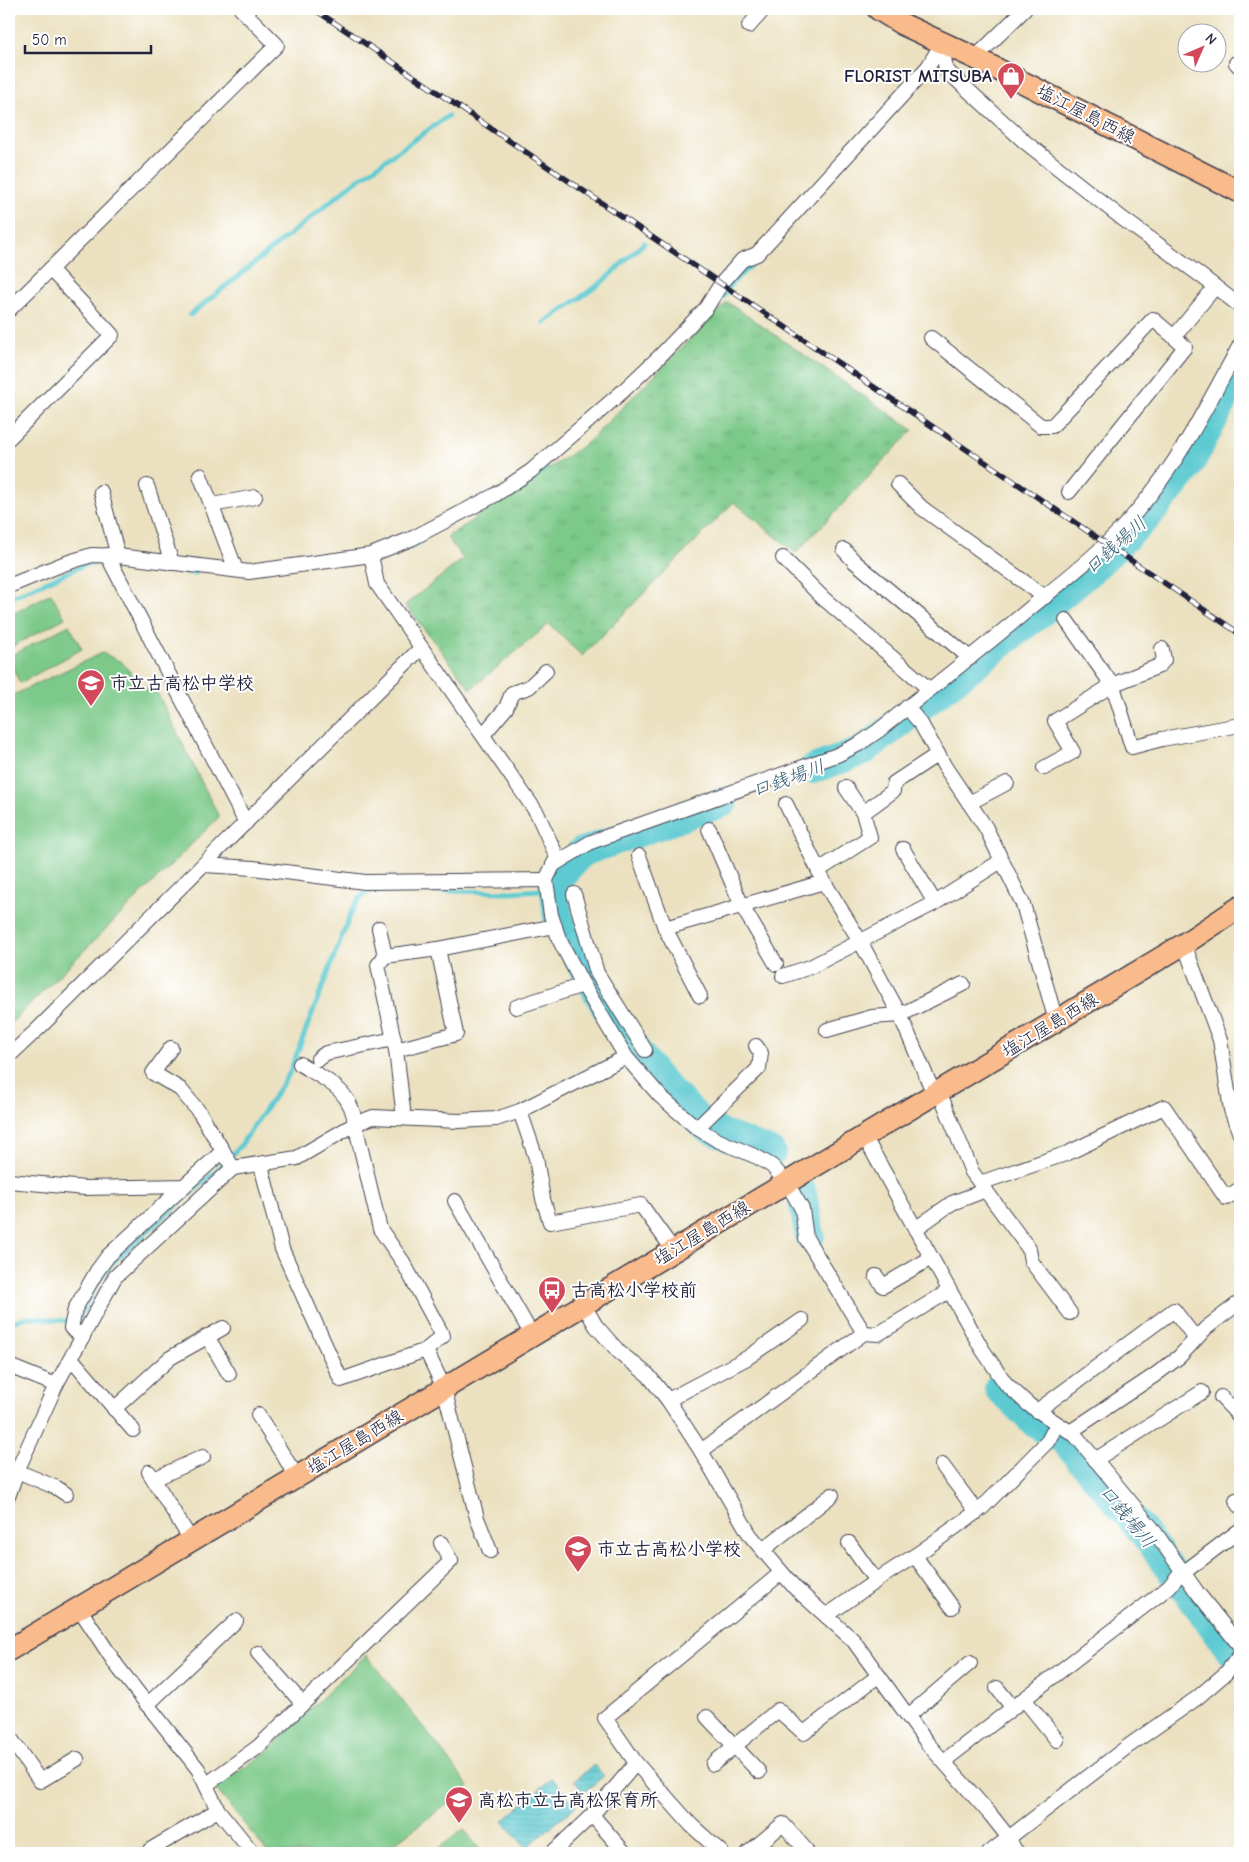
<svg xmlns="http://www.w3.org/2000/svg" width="1249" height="1862" font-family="'Comic Neue','Klee One',sans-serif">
<defs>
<pattern id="grass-tufts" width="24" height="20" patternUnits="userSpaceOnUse" patternTransform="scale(1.25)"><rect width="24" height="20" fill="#7bc989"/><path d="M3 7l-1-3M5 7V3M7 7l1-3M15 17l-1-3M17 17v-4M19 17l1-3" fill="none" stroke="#6aac77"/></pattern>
<pattern id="water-rules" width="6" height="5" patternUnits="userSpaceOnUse" patternTransform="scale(1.25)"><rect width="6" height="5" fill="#5dcad1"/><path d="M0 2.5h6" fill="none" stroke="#51adb4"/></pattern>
</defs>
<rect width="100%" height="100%" fill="#fff"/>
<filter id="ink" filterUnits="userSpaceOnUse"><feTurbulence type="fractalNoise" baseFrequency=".02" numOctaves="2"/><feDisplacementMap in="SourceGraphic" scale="10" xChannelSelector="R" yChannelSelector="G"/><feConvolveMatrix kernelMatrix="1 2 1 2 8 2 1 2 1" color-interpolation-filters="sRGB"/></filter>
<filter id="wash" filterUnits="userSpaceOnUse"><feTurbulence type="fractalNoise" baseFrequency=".0096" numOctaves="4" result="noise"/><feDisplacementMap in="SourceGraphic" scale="20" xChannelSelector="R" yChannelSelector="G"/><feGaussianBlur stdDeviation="1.12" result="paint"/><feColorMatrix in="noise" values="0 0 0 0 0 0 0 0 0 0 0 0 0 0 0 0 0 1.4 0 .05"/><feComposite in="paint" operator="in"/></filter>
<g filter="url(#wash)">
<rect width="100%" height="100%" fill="#ebe1c0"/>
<path fill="url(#grass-tufts)" stroke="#4e7662" d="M727 302 913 430 796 553 734 502 582 656 549 624 471 689 405 605 463 559 447 537 587 443Z"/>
<g fill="#7bc989" stroke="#4e7662">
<path d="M51 593 65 618 9 648V616Z"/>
<path d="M69 625 82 649 20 683 9 661V657Z"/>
<path d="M102 653 122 662 140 685 158 694 219 817 9 1025V697Z"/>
<path d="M366 1655 446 1756 469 1787 382 1853H268L215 1788 264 1754Z"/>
<path d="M464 1829 482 1853H432Z"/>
</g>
<g fill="url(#water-rules)" stroke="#407686">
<path d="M594 1765 604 1776 584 1792 574 1781Z"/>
<path d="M552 1778 576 1806 526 1848 503 1821Z"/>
</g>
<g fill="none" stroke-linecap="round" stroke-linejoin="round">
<g stroke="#5dcad1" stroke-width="5">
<path d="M714 306 724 296 731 284 757 259"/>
<path d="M190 315 356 181 448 116"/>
<path d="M544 323 601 283 644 243"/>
<path d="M518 487 532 480 546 467"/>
<path d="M409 548 421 541"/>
<path d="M120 564 196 573"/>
<path d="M9 598 84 565 97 562"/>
<path d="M9 1323 27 1317 68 1321 80 1317 99 1280 111 1264 218 1169 241 1145 289 1074 351 913C357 900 362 892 378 890L511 892 555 889"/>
</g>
<g stroke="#5dcad1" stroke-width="30">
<path d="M813 769 863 751 1039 614 1091 570 1148 516 1187 469 1240 368"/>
<path d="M723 802 582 852 554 882 558 917 581 963 617 1026 659 1080 707 1128 771 1153"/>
<path d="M801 1190 810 1236"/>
<path d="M999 1388 1035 1423 1064 1440 1142 1531 1240 1662"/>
</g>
</g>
</g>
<g filter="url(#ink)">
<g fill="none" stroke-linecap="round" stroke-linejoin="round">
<g stroke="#403f4f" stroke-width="16">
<g id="street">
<path d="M749 26 764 9"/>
<path d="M975 58 1025 9"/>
<path d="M1236 63 1240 67"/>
<path d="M9 310 277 45 241 9"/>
<path d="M931 338 1041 426H1052L1153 319 1174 337"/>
<path d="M9 438 112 335 50 269"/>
<path d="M200 475 236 570"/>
<path d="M898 484 922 508 1045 597"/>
<path d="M147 486 172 563"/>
<path d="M101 492 118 556"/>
<path d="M1069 492 1185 347 1174 337 1215 287"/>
<path d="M212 505 255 497"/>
<path d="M844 550 855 562 970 658"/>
<path d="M107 555 246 823"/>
<path d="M371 555 377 584 537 813 557 857 546 880 551 915 559 939 581 981 626 1057 660 1096 697 1128 717 1140 757 1157 772 1166 787 1183 802 1209 806 1238 864 1333"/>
<path d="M783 558 823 598 929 689"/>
<path d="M9 586 63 564 92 555 118 556 249 572 371 555 413 538 495 495 531 471 623 391 659 357 706 308 721 284 742 260 757 254 928 67 942 43 946 70 1025 142 1123 219 1200 275 1240 306"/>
<path d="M1066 620 1113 686 1132 747 1162 739 1240 725"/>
<path d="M907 707 921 724 945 767 986 828 1023 904 1056 1021"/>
<path d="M483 735 506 708 512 693 529 687 546 671"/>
<path d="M1044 768 1073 752 1055 721 1112 685 1159 666 1164 660 1162 649"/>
<path d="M969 803 1007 783"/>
<path d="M786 804 824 882 860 941 900 1015 934 1094"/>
<path d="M863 813 893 791 894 783 938 754"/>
<path d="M709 829 742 906 776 964"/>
<path d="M903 849 935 903"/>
<path d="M639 856 665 928 700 996"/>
<path d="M204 865 253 868 365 882 546 880"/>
<path d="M553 865 591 842 837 755 859 744 878 731C930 689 983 648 1034 605 1070 576 1107 547 1137 511 1180 461 1209 402 1240 345"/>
<path d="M819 870 870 837 863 813 846 788"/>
<path d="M574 894 597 973 645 1050"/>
<path d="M379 928 385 956 378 965 396 1050 404 1118"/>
<path d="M665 928 824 882"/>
<path d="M1184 944 1220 1040 1231 1110 1240 1134"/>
<path d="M385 956 438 949 555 926"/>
<path d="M783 976 810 967 935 903 1001 861"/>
<path d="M516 1007 583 985"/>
<path d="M827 1030 872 1017 900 1015 963 984"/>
<path d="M171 1048 153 1073 180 1089 200 1113 223 1151"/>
<path d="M396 1050 456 1034 438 949"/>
<path d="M9 1056 40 1027 421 648"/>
<path d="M318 1059 326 1053 394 1039"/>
<path d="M300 1064C326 1080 352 1090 355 1124L380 1229 403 1262 443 1336 426 1350 444 1388 477 1518 490 1551"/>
<path d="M939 1091 972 1172 1029 1249 1031 1261 1070 1313"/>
<path d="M520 1111 536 1158 543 1199 550 1222 641 1205 674 1251"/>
<path d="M697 1128 759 1068 761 1053 756 1046"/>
<path d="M864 1136 982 1349 1006 1384 1029 1405 1075 1435 1152 1528 1197 1592 1240 1646"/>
<path d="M261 1165 282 1249 341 1380 426 1350"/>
<path d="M9 1181 85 1188 184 1186 223 1151 233 1168"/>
<path d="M980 1183 1068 1153 1164 1107 1226 1198 1240 1189"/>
<path d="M455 1201 532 1335"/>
<path d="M915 1229 952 1203 986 1190"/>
<path d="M876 1276 883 1286 931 1258"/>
<path d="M583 1304 596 1326 619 1352 648 1375 668 1400 701 1451 750 1535 795 1588 853 1640 928 1744 990 1814 1009 1838 1014 1849 1018 1853"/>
<path d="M207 1336 229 1374"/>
<path d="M83 1337 71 1328 75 1309 97 1271 108 1256 184 1186"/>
<path d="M71 1358 133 1430"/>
<path d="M9 1366 56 1385 115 1277 233 1168 297 1158 355 1124 373 1117 459 1121 496 1119 520 1111 626 1057"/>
<path d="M1221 1397 1240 1417"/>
<path d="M668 1400 747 1358 802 1320"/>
<path d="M114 1409 170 1358 223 1328"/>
<path d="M1037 1411 1174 1310 1196 1339"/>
<path d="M258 1415 297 1477"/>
<path d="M1070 1432 1155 1375 1179 1357 1206 1328 1240 1302"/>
<path d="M701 1451 864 1333 878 1334 949 1291"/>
<path d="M1095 1460 1202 1392"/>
<path d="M942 1465 977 1512"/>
<path d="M17 1471 57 1488 66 1494"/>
<path d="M149 1472 191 1540"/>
<path d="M154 1479 203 1457"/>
<path d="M9 1494 17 1471 56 1385"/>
<path d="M1236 1500 1240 1506"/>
<path d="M849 1543 876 1581"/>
<path d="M764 1549 832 1495"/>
<path d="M915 1556 952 1607"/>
<path d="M1183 1573 1240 1530"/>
<path d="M79 1608 117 1666 198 1769 218 1810 253 1853"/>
<path d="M826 1616 883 1576 919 1553 982 1508 1048 1441 1057 1424"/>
<path d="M258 1653 302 1703"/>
<path d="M997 1688 1013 1708"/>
<path d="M1024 1699 1057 1740"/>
<path d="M147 1705 236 1621"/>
<path d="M908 1716 970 1663"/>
<path d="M707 1717 759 1772"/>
<path d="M9 1736 40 1781 77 1759"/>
<path d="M944 1761 1169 1587 1182 1571"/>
<path d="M636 1763 691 1825 722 1853"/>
<path d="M713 1764 778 1710 804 1733 878 1676"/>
<path d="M206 1785 258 1747 451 1561 441 1543"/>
<path d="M150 1850 218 1810"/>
<path d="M552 1853 592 1815"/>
<path d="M625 1853 592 1815 636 1763 605 1718 781 1573"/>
<path d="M748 1853 783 1824 806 1850"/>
<path d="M989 1853 1127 1747 1197 1698 1226 1673 1240 1655"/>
</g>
</g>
<g stroke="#403f4f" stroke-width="24">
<g id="primary">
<path d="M878 9 902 24 975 58 1240 192"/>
<path d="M9 1650 1184 944 1240 907"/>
</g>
</g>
<use href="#street" stroke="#fff" stroke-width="14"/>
<use href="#primary" stroke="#fabb8c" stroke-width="21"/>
<g stroke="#22223b" stroke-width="5.5">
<path id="rail" d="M314 9 1240 634"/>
</g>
<use href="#rail" stroke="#fff" stroke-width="4" stroke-dasharray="11" stroke-linecap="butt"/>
</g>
</g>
<defs>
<g id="shop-pin" transform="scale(1.4375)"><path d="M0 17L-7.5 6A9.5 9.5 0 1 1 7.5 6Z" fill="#d1495b" stroke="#fff"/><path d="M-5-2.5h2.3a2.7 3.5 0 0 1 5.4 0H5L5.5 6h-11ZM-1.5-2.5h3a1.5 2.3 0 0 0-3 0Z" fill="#fff"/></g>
<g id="school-pin" transform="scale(1.4375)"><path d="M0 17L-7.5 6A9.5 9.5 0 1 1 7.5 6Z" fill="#d1495b" stroke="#fff"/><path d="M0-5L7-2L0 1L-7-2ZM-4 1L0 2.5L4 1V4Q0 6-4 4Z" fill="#fff"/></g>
<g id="bus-pin" transform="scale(1.4375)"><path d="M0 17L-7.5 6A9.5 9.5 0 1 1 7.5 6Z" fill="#d1495b" stroke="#fff"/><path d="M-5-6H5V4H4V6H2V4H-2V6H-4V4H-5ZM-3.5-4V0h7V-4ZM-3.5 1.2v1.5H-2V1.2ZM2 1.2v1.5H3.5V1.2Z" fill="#fff"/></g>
</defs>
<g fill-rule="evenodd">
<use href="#shop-pin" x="1011" y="76"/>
<use href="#school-pin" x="91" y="683"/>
<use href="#bus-pin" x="552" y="1290"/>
<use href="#school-pin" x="578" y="1549"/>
<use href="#school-pin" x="459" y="1800"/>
</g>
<g text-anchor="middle" stroke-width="4" stroke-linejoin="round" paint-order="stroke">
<g font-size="18" font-weight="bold" fill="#22223b" stroke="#fff" text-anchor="start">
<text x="992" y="82" text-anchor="end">FLORIST MITSUBA</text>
<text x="110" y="689">市立古高松中学校</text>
<text x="571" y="1296">古高松小学校前</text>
<text x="597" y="1555">市立古高松小学校</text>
<text x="478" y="1806">高松市立古高松保育所</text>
</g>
<g font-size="18" fill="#22223b" stroke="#fff">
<text transform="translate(1086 114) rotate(27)" y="6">塩江屋島西線</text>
<text transform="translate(1050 1025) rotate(-31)" y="6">塩江屋島西線</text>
<text transform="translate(702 1233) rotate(-31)" y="6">塩江屋島西線</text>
<text transform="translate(355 1442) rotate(-31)" y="6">塩江屋島西線</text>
</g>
<g font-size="19" font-style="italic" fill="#375d70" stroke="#fff">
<text transform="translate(1115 545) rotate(-42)" y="7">口銭場川</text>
<text transform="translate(788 778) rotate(-20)" y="7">口銭場川</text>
<text transform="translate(1128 1516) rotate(50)" y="7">口銭場川</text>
</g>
</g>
<rect width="1249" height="1862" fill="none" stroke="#fff" stroke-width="30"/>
<g transform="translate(1202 48) rotate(45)"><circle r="24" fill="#ffffff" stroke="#a7a7b1"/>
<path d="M0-4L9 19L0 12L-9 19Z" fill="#d1495b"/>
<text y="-8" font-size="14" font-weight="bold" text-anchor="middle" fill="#22223b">N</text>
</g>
<path d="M25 45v8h126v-8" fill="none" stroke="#22223b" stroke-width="2.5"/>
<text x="32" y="45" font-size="15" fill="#22223b" stroke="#ffffff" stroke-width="4" paint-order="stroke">50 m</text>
</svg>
